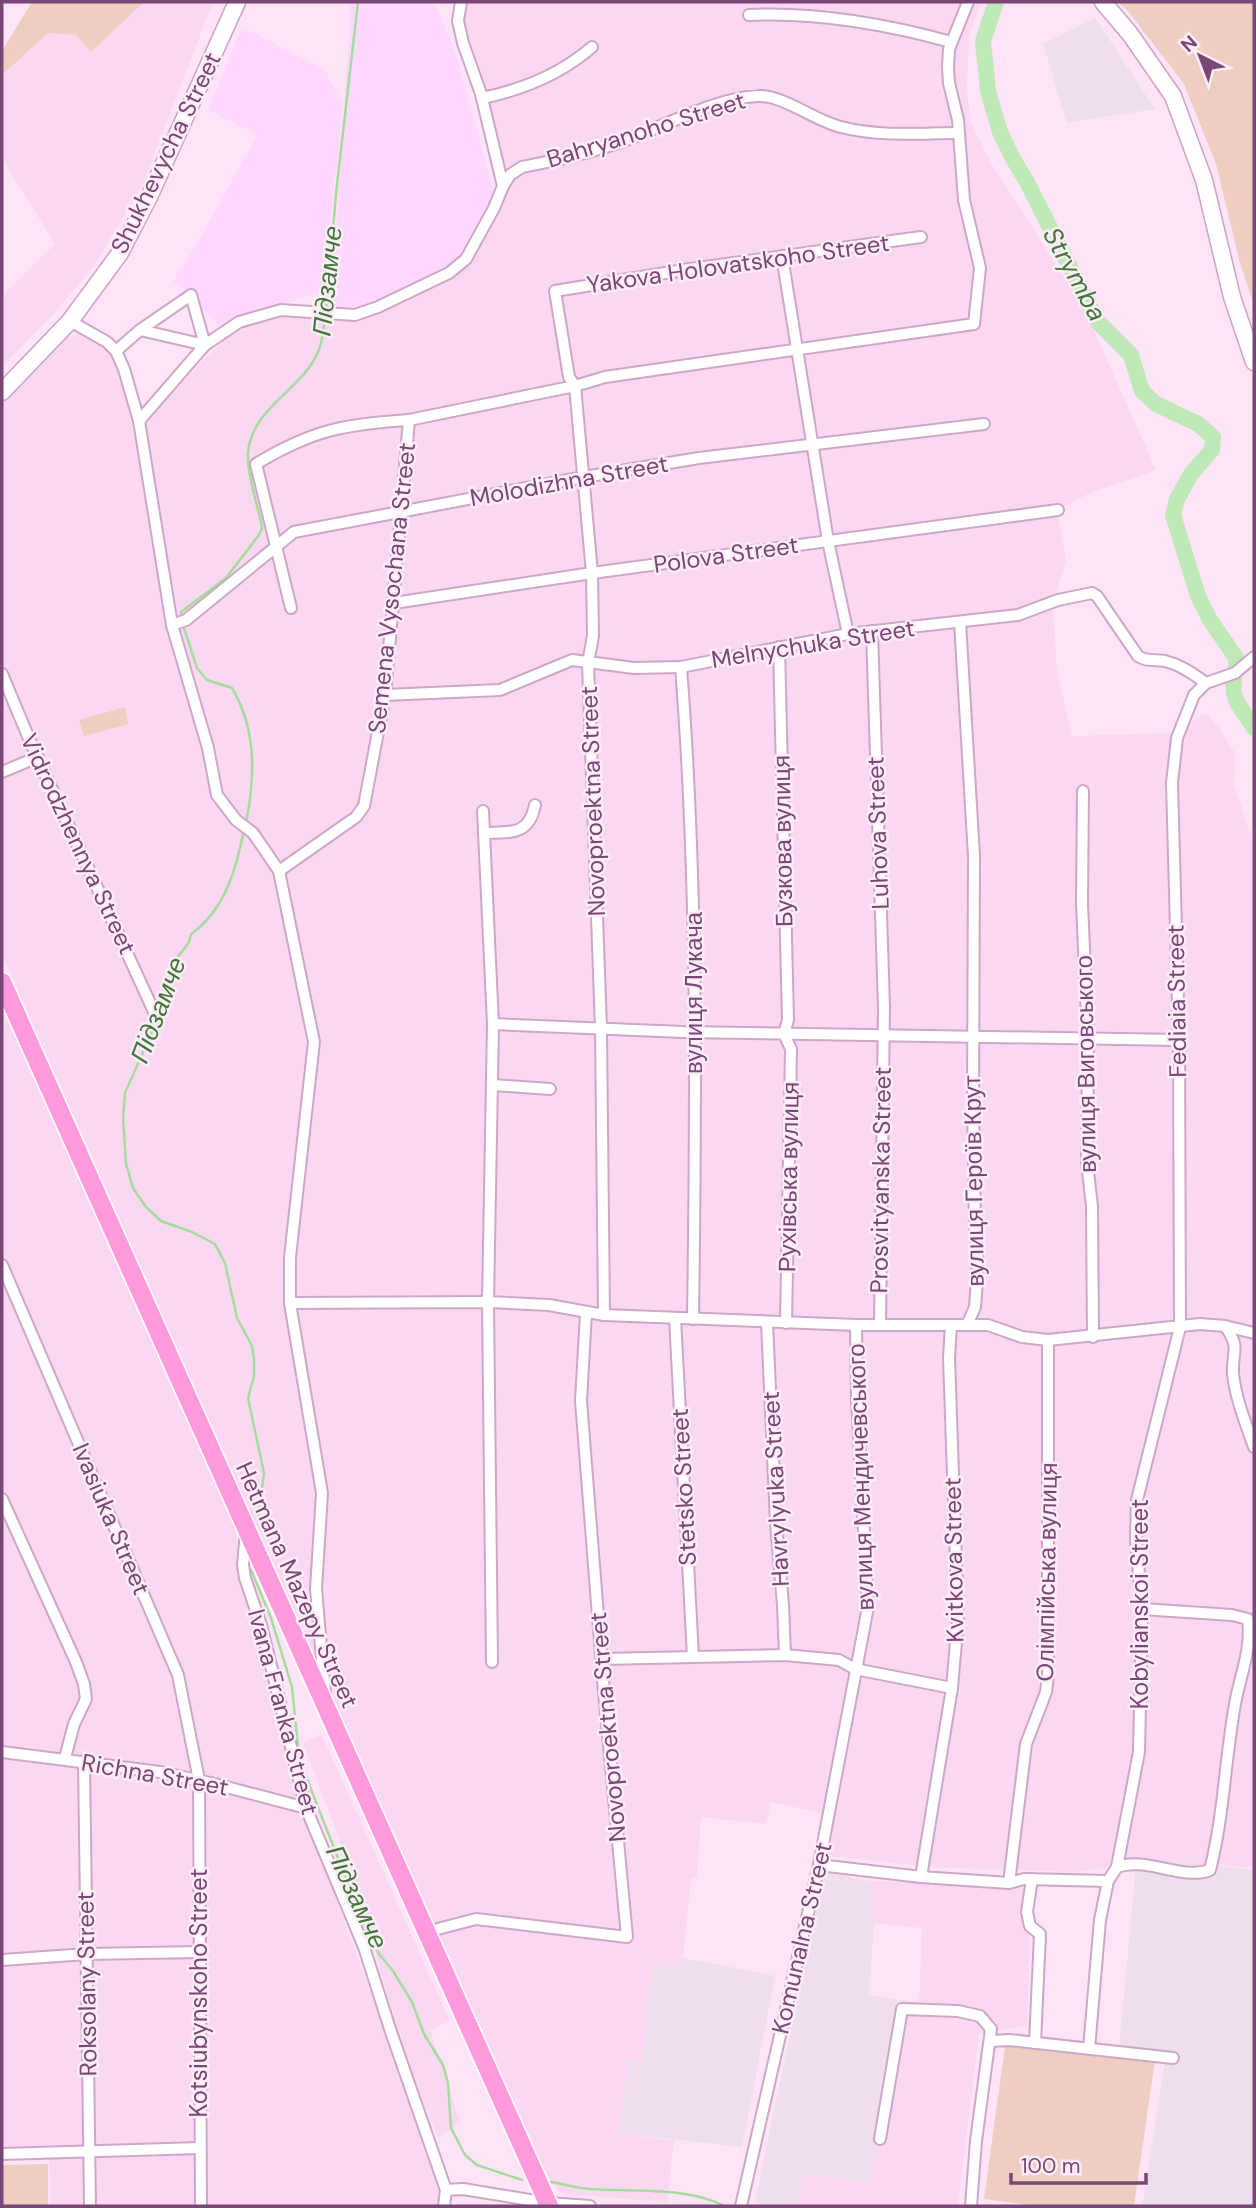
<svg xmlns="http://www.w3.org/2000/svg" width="1256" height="2208" font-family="'DM Sans',sans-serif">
<rect width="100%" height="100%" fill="#fee4f6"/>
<g fill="#fbd8f2">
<path d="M144 2H213L142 186 94 266 57 310 2 367V296L55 244 2 158V75L48 33 76 35 91 52Z"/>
<path d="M466 2H981L969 35 967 89 971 122 991 163 1085 310 1156 470 1088 494 1057 510 1066 561 1053 604 1057 671 1072 736 1168 733 1206 713 1219 728 1235 753 1234 785 1254 844V1868L1119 1857 1105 1868 1072 1872 928 1867 823 1855 830 1815 771 1802 766 1824 701 1817 697 1878H691L682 1968 653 1966 642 2061H630L618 2133 674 2141 667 2202 565 2194 558 2191 546 2172 434 1927 2 955V403L63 337 82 334 104 347 113 358 124 388 133 433 238 325 272 316 292 314 342 320 371 316 466 265 486 236 507 192 504 171 467 42 463 15Z"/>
<path d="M2 1002 235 1526 242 1590 275 1694 288 1764 298 1797 393 2052 434 2176 439 2195 438 2206H51L49 2149 2 2150Z"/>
<path d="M322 1735 450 2021 430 2030 460 2122 438 2138 397 2034 362 1901 303 1742Z"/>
<path d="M869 1881 1024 1888 1030 1937 1027 2026 979 2034 958 2206H796L801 2174 867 2182 907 2001 919 2002 922 1928 874 1923Z"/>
</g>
<g fill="#ffd7ff">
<path d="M349 2H429L438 10 459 63 494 193 461 256 431 278 361 307H331L349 37Z"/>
<path d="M242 27 318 66 326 73 343 104 323 291 218 325 191 295 173 281 197 244 257 135 208 110Z"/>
</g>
<g fill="#eddfeb">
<path d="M1095 18 1155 109 1067 123 1043 44Z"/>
<path d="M1137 1857 1254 1870V2206H1142L1166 2057 1119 2047Z"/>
<path d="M824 1872 869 1881 874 1923 869 1995 907 2001 867 2182 802 2174 796 2206H772L755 2202Z"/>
<path d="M683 1958 775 1976 742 2147 618 2133 630 2060 642 2061 653 1965 682 1968Z"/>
</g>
<g fill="#edcec1">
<path d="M32 2H144L91 52 76 35 48 33 2 75V51Z"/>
<path d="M1118 2H1254V305L1240 263 1216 164 1184 84 1128 11Z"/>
<path d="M125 707 128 724 84 736 79 720Z"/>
<path d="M1006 2039 1155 2060 1134 2206H1037L984 2199Z"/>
<path d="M48 2164V2206H2V2165Z"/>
</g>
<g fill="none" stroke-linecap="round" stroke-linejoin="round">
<g stroke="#a5dc9c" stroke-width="2.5">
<path d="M326 308 337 184 358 2"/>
<path d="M181 618V612L226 578 259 535 262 528C258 505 247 475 248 453 251 408 302 390 318 352 323 341 324 327 325 315"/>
<path d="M183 625 197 668 207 680 232 688C257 730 255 777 246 823"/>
<path d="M244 830C236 869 225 910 191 934L189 942 172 965 154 1027 125 1093 123 1118 126 1164 133 1188 146 1207 161 1221 192 1232 215 1244 225 1263 237 1318 252 1346 254 1359V1376L248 1398 264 1473 258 1521"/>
<path d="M251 1570 271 1618 292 1687 299 1756 312 1792 364 1924 379 1954 393 1971 412 2002 424 2034 443 2065 448 2083 451 2128 465 2155 477 2165 522 2180"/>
<path d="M551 2182C564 2184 577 2188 589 2189 634 2192 684 2186 725 2206"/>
</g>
<path stroke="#bee9b7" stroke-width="16" d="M996 2 983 41 988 91 1000 132 1012 157 1028 184 1098 322 1131 355 1142 391 1156 404 1198 424 1213 437 1212 450 1191 474 1177 499 1173 515 1198 596 1210 620 1237 659C1230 701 1232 694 1254 728"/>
<g stroke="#cea7c8" stroke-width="14">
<g id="minor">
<path d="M749 15C817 12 886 24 951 42"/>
<path d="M482 98C521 90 561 74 592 47"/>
<path d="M503 186 510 175 522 167C553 161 585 154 615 144 657 130 714 98 757 96 782 94 815 121 841 127 879 137 920 133 958 133"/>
<path d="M782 256 828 541 848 634"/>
<path d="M70 321 107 342 116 351 124 369 139 421 172 625 208 748 217 795 236 820 253 833 279 871 314 1042 290 1257V1303L322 1493 316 1589 325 1694"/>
<path d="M116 351 140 330 191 295 205 345 140 330"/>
<path d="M139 421 205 345 239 322 281 310 355 315 378 307 449 273 466 259 494 208 503 186 481 94 463 43 458 21 461 2"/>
<path d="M394 603 592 573 1058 510"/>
<path d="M291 608 256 464C312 430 345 424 409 420"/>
<path d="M960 622 974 856 973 1102 975 1229 978 1268 975 1307 967 1325"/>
<path d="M172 625 186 620 294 532 584 477 699 458 984 424"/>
<path d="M872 631 884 1007 880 1325"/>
<path d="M779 647 788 1020 784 1034 791 1049 786 1323"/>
<path d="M681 667C698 884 696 1101 693 1319"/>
<path d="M2 674 30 741 155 1014"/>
<path d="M385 695 500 690 572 660 634 668 681 667 848 634 1018 615 1058 600 1092 593 1097 596 1138 656C1146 662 1156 659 1165 661 1181 665 1193 674 1206 683"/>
<path d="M2 772 38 757"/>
<path d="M1083 791 1082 903 1088 1040 1087 1163 1092 1206 1093 1337"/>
<path d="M483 811 493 1024 488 1302 492 1662"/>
<path d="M484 833C510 832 529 836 535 805"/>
<path d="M279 871 356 817 364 806 385 695 409 420 575 386 605 377 974 324 980 268 964 200 958 120 949 83 948 67 949 49 968 2"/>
<path d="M493 1024 683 1032 1179 1040"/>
<path d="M492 1085 550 1089"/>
<path d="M2 1265 178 1675 199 1780 201 2206"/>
<path d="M290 1303 488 1302 549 1305 604 1315 856 1325H988L1022 1337 1048 1340 1200 1324 1225 1326 1254 1333"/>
<path d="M604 1315 601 1029 588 663 593 636 592 573 575 386 569 377 555 291 690 269 921 237"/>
<path d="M675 1318 693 1657"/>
<path d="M767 1322 776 1523 783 1605 785 1655"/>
<path d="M1225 1326C1241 1349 1232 1349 1233 1373 1235 1397 1246 1424 1254 1447"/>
<path d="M2 1499 76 1662 84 1684 86 1699 74 1724 65 1758"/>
<path d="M246 1531 243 1565 245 1578 261 1625 306 1808 364 1947 390 2029 446 2190 444 2206"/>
<path d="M603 1659 785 1655 839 1660 855 1669 952 1688"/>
<path d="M2 1752 160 1772 215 1784 306 1808"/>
<path d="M84 1761 90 2206"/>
<path d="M819 1865 921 1877 1009 1883 1024 1879 1108 1881"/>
<path d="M1117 1867C1146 1856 1183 1881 1210 1870 1224 1815 1225 1759 1235 1704 1240 1676 1252 1649 1248 1619L1232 1615 1142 1609"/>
<path d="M921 1877 952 1688 958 1619 949 1358 951 1325"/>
<path d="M1032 1879 1027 1912 1030 1926 1040 1934 1035 2043"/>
<path d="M1009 1883 1026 1744 1046 1692 1048 1675V1340"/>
<path d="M426 1932 476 1919 627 1937 604 1692 581 1401 586 1313"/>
<path d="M2 1960 87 1954 199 1952"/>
<path d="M990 2041 1010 2040 1173 2058"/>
<path d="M1089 2049 1100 1920 1108 1881 1117 1867 1139 1752 1142 1609 1136 1540 1137 1500 1180 1327 1179 1040 1172 783 1177 738 1194 695 1206 683 1235 673 1254 657"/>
<path d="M880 2139 902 2009 958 2011 980 2016 991 2029 976 2141 971 2206"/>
<path d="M2 2154 200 2148"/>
<path d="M446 2190 463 2189 548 2203 590 2206"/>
<path d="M741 2206 819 1865 868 1607 857 1400 856 1325"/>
</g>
</g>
<g stroke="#d0a1c9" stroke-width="19">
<g id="secondary">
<path d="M1103 2 1130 34 1173 96 1204 180 1232 297 1254 362"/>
<path d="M2 392 70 321 120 253 149 197 237 2"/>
</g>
</g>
<g stroke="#fff" stroke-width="21">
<path id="primary" d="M2 982 549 2206"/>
</g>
<use href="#minor" stroke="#fff" stroke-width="10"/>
<use href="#secondary" stroke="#fff" stroke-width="16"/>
<use href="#primary" stroke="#ff9add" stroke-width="18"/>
</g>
<g text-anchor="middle" stroke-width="5" stroke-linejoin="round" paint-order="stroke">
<g font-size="24" fill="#794776" stroke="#ffecf9">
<text transform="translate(646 130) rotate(-17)" y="8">Bahryanoho Street</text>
<text transform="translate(166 153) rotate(-64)" y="8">Shukhevycha Street</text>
<text transform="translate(738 264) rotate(-8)" y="8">Yakova Holovatskoho Street</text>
<text transform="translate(569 481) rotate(-10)" y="8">Molodizhna Street</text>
<text transform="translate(726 555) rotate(-8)" y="8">Polova Street</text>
<text transform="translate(392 588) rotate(-84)" y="8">Semena Vysochana Street</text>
<text transform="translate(813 644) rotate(-9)" y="8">Melnychuka Street</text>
<text transform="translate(593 801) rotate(-92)" y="8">Novoproektna Street</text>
<text transform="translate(878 833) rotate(-92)" y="8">Luhova Street</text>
<text transform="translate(783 841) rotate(-91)" y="8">Бузкова вулиця</text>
<text transform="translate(78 844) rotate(65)" y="8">Vidrodzhennya Street</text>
<text transform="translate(694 993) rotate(-90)" y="8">вулиця Лукача</text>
<text transform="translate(1177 1001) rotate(-91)" y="8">Fediaia Street</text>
<text transform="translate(1086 1064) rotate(-91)" y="8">вулиця Виговського</text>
<text transform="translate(789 1177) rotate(-89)" y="8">Рухівська вулиця</text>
<text transform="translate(881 1180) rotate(-89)" y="8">Prosvityanska Street</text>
<text transform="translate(974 1181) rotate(-91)" y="8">вулиця Героїв Крут</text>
<text transform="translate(861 1477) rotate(-92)" y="8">вулиця Мендичевського</text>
<text transform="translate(684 1487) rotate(-93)" y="8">Stetsko Street</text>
<text transform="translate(776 1489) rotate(-93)" y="8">Havrylyuka Street</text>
<text transform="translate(111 1519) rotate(67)" y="8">Ivasiuka Street</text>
<text transform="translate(954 1560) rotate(-91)" y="8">Kvitkova Street</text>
<text transform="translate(1047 1572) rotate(-89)" y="8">Олімпійська вулиця</text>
<text transform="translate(297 1585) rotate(66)" y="8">Hetmana Mazepy Street</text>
<text transform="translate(1140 1604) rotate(-90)" y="8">Kobylianskoi Street</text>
<text transform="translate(283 1712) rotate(75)" y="8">Ivana Franka Street</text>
<text transform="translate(608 1727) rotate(-95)" y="8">Novoproektna Street</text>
<text transform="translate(155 1775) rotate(10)" y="8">Richna Street</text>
<text transform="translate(802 1938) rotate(-77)" y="8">Komunalna Street</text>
<text transform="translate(87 1984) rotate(-91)" y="8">Roksolany Street</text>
<text transform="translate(199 1993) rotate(-90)" y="8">Kotsiubynskoho Street</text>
</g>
<g font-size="26" font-style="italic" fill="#3f7837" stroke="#ffecf9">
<text transform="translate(1075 274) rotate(61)" y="9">Strymba</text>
<text transform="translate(327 281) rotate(-84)" y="9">Підзамче</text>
<text transform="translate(158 1010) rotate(-69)" y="9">Підзамче</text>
<text transform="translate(357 1897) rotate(65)" y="9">Підзамче</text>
</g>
</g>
<rect width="1256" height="2208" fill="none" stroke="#794776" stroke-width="7"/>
<g transform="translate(1200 56) rotate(318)" stroke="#ffecf9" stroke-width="5" paint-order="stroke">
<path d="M0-5L12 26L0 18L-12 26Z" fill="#794776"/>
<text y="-10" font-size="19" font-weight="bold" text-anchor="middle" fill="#794776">N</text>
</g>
<path d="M1011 2173v10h135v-10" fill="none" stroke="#794776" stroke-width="3.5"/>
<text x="1021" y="2173" font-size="21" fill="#794776" stroke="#ffecf9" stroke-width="5" paint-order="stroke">100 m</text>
</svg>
